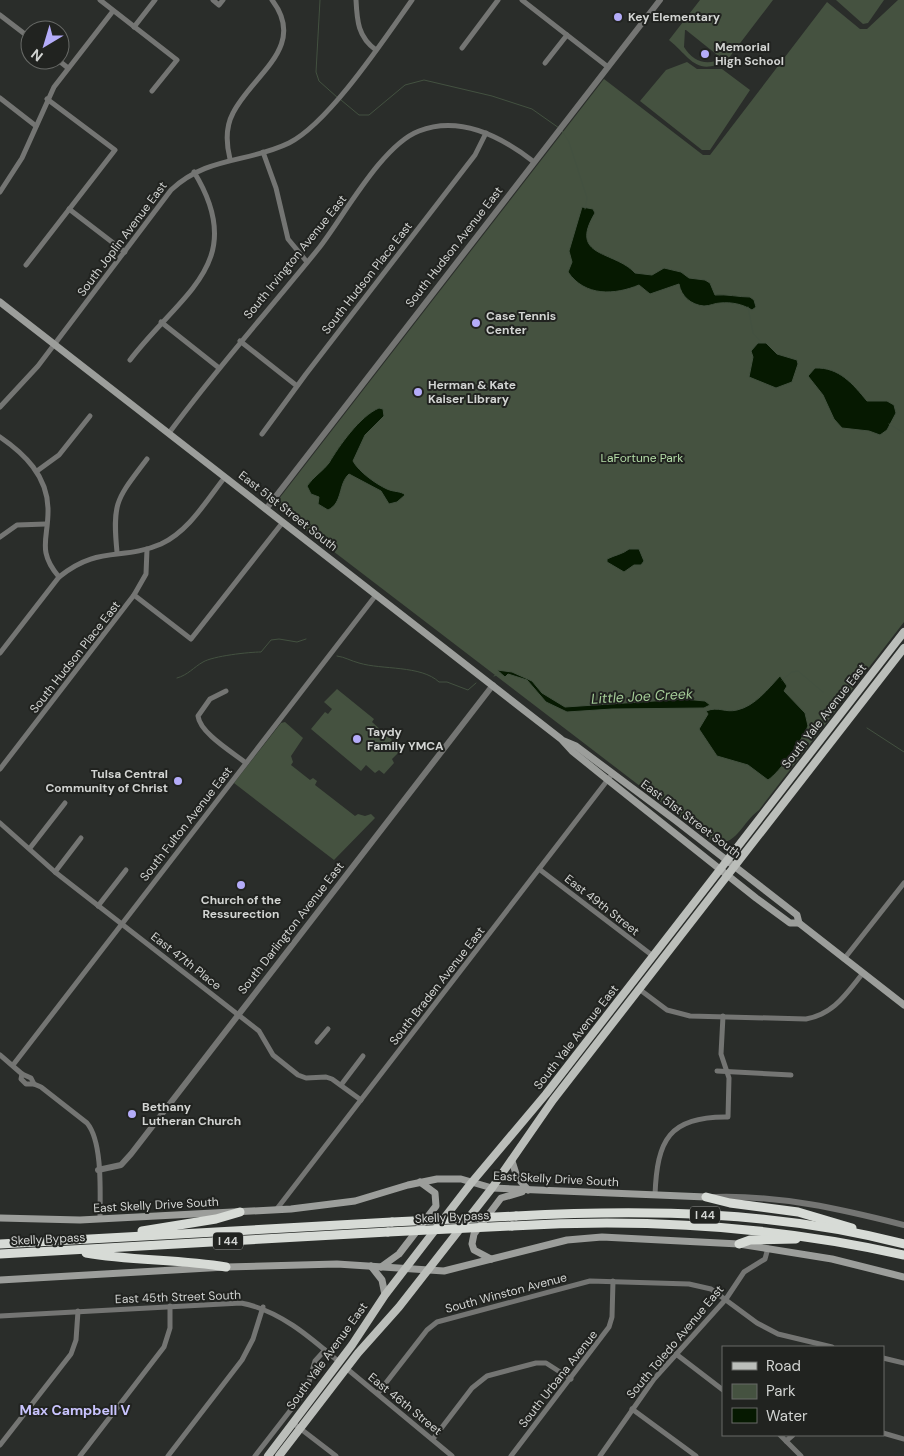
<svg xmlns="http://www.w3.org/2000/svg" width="904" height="1456" font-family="'DM Sans',sans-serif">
<rect width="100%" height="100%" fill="#2a2d2a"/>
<g fill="#455240" fill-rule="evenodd">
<path d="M700 0H773L728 59C697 78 691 58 669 40ZM685 30H686L721 58C708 67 692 61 684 47Z"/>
<path d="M836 0H884L868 23 863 24Z"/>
<path d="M898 0H904V622L759 810C741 824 740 840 717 845L282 512 278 500 604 79 703 155H710L827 2 860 29H867Z"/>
<path d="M687 62 697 69H722L750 90 710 150H702L640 101 666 70Z"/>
<path d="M337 689 374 719 372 722 402 749 392 759 394 763 384 774 379 770 375 773 366 765 361 771 311 729 325 712 328 714 332 709 324 702Z"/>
<path d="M285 722 303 738 291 756 293 762 291 765 310 780 313 778 317 781 315 785 355 816 358 814 365 816 371 814 375 818 334 860 234 783 281 723Z"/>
</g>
<g fill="#061901" stroke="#435140">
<path d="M582 207 593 209 595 213C568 258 614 250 635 273L652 275 664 268 681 272 689 278 705 280 710 283 715 295C727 294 738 297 750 297L754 300 756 307 752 310C742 304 732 302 720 303 715 303 710 306 704 306 691 305 681 296 679 284L650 294 639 285C615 295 585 297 568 272L572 262 569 251Z"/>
<path d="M758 343H766L777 354 797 360 798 364 792 382 776 388 749 377 753 357 751 351Z"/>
<path d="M815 368C839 367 853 384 867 401H887L894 405 896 413 887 430 880 435 869 431 842 428 834 419 823 395 808 376Z"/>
<path d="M379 408 383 409 384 416 365 435 353 461C359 472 376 484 387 489 393 492 402 491 405 495L397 502 389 504 381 491 349 474C338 484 343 503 328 510L318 504 319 497 311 494 307 486C313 477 323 471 329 463 339 446 360 416 379 408Z"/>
<path d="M629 549H639L644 561 641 565H634L624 572 607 562V559C615 555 623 554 629 549Z"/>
<path d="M497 670 512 672 532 681 542 693 565 707 684 699 705 701 710 705 704 708 612 709 567 712 546 702 527 680 508 674 505 677Z"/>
<path d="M780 676 787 686 784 691 805 713 808 726C802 740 780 772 768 780L748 765 717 756 699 729 708 714 706 711C719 706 725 713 737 710 755 706 768 689 780 676Z"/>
</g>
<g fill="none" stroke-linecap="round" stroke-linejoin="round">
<g stroke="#435140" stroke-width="1">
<path d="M320 0 316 72 319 81 338 98"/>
<path d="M341 100 359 115H369L405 85 424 80 492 96 532 109 559 128"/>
<path d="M562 131 569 142 587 198 585 209"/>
<path d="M748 307 753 333 761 342"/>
<path d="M889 424 904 433"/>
<path d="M337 656C345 657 351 661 359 663 382 670 421 665 439 682H447L468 690 476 683"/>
<path d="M494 676 500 673"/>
<path d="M177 678C188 675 194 667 203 662 213 656 249 652 261 652L271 640 279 639 297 642 306 639"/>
<path d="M782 680 792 672 798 671 823 692"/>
<path d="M867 728 904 752"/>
</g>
<g stroke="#747573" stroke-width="5">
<path d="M100 0 177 60 152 91"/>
<path d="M213 0 219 5 223 0"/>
<path d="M356 0C357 21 358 37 376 50"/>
<path d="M522 0 608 67"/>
<path d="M0 15 30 38"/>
<path d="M134 27 155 0"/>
<path d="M462 48 498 0"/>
<path d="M58 60 68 68"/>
<path d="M545 63 567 35"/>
<path d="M0 98 36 126"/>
<path d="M263 152 276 188 288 239 307 262"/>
<path d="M230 159C226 143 225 128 233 113 252 75 308 47 272 0"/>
<path d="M0 192 22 158 54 87 113 11"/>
<path d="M69 209 125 252"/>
<path d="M26 265 115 150 47 99"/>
<path d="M161 322 219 368"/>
<path d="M240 341 297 386"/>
<path d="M130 360C180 294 250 263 194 172"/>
<path d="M0 407 38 366 171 190C207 156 248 163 289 143 329 123 385 38 412 0"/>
<path d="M169 433C216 369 269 310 319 248 344 216 382 145 419 131 460 115 502 137 534 162"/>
<path d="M262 434 306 374 475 155 486 133"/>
<path d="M0 437C25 454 47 476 48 508 49 538 36 550 59 577"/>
<path d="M37 471 59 455 90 416"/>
<path d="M0 537 17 525 46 524"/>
<path d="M117 552C112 501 117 499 147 459"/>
<path d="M134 595 191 639 283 522"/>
<path d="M0 653 59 577C98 545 122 561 161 544 189 531 206 501 225 477"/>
<path d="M226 691 210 699 198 716C200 733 232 752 246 763"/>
<path d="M0 769 134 595 146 574 147 549"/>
<path d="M0 823 55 872 259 1031 273 1055 298 1075 306 1078 326 1077 332 1079 361 1100"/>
<path d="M30 848 65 803"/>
<path d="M539 869 653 956"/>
<path d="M55 872 81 838"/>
<path d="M98 906 126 870"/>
<path d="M844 959 904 883"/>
<path d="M639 989 667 1010 690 1016 806 1019C834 1014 846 994 863 973"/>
<path d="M317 1042 328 1029"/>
<path d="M0 1055 22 1074 31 1078 34 1084"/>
<path d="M13 1065 376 595"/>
<path d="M717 1071 791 1075"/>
<path d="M22 1074 21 1079 26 1084H34L41 1087 87 1123C103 1142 100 1194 100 1219"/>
<path d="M341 1085 363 1056"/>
<path d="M655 1195C657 1140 669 1116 728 1117L729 1078 721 1054 723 1016"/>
<path d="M276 1210 613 773"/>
<path d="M0 1316 241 1303C279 1310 310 1337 339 1362"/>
<path d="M676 1354 723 1390"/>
<path d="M883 1358 904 1363"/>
<path d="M346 1368 452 1456"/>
<path d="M378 1393 427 1330 437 1322 590 1281 689 1284 711 1289 757 1323 778 1334 832 1347"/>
<path d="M632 1409 696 1456"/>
<path d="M293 1423 336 1456"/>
<path d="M883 1433 904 1439"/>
<path d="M780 1435 801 1456"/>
<path d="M433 1439 472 1388 487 1376 536 1363H546L571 1379"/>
<path d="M786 1441 793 1435"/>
<path d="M0 1445 71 1354 76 1340 78 1311"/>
<path d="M80 1456 164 1347 170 1328V1306"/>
<path d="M168 1456 242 1360 253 1339 263 1307"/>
<path d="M255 1456 307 1389 315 1361 325 1350"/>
<path d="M511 1456 609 1327 612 1317 613 1281"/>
<path d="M600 1456 654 1379 726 1299 744 1272 765 1259 768 1248"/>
</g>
<g stroke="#747573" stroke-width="6">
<path d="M266 509 660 0"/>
<path d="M98 1170 121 1165 131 1154 493 685"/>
<path d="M714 1197C780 1195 841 1209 904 1225"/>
</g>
<g stroke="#9c9e9b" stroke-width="7">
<path d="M0 302 561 739 572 751 608 780 756 898 790 923H799L904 1005"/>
<path d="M564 741 576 746 675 820 797 915 799 923"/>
<path d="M512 1161 517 1177 528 1190"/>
<path d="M0 1218 80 1220 291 1209 355 1201 408 1185 437 1179H461L492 1188 706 1197"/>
<path d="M491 1259 474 1250 472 1244 474 1234 501 1198 522 1192"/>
<path d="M371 1266 382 1280 385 1295"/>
<path d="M381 1267 399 1254 436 1206 435 1193 420 1182"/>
<path d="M0 1280 226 1267 337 1264 444 1271 567 1240 602 1237 739 1244 832 1259 904 1277"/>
</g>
<g stroke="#bbbeba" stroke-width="8">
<path d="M268 1456 352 1345 385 1295 472 1182 546 1094 904 632"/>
<path d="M279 1456 358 1353 399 1307 492 1188 553 1100 904 648"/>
</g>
<g stroke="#d7dbd6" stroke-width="9">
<path d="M706 1197 730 1203 798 1212 852 1228"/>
<path d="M516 1216C645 1209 778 1211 904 1244"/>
<path d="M512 1226C644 1218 775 1226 904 1255"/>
<path d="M142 1231 216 1219 240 1212"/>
<path d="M0 1244 392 1222"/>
<path d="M739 1244 750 1240 796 1239"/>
<path d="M86 1253C132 1261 179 1259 226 1267"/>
<path d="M0 1254 388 1232"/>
</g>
<g stroke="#d7dbd6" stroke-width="9">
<path d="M392 1222 516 1216"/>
<path d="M388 1232 512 1226"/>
</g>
</g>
<g fill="#b4acf9" stroke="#212320" stroke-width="2">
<circle cx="618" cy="17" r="5"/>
<circle cx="705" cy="54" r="5"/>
<circle cx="476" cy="323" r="5"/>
<circle cx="418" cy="392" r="5"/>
<circle cx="357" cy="739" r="5"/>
<circle cx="178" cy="781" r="5"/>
<circle cx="241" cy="885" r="5"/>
<circle cx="132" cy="1114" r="5"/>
</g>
<g text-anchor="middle" stroke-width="4" stroke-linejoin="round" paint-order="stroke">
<g fill="#212320" stroke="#9d9f9d" stroke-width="1">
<rect x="690" y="1206.5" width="30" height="17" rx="4"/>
<rect x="213" y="1232.5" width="30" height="17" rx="4"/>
</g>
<g font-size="11" font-weight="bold" fill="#d2d4d2">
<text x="705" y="1219">I 44</text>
<text x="228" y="1245">I 44</text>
</g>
<g font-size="12" font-weight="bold" fill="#d2d4d2" stroke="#212320" text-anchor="start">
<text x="628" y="21">Key Elementary</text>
<text x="715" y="51">Memorial<tspan x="715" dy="14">High School</tspan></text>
<text x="486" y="320">Case Tennis<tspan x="486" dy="14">Center</tspan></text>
<text x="428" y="389">Herman &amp; Kate<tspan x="428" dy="14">Kaiser Library</tspan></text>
<text x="367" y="736">Taydy<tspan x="367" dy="14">Family YMCA</tspan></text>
<text x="168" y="778" text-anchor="end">Tulsa Central<tspan x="168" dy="14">Community of Christ</tspan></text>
<text x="241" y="904" text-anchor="middle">Church of the<tspan x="241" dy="14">Ressurection</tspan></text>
<text x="142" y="1111">Bethany<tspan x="142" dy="14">Lutheran Church</tspan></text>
</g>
<g font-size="12" fill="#d2d4d2" stroke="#212320">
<text transform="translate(122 239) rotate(-53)" y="4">South Joplin Avenue East</text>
<text transform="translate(454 247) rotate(-52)" y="4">South Hudson Avenue East</text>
<text transform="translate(295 257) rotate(-51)" y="4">South Irvington Avenue East</text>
<text transform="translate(367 278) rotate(-52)" y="4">South Hudson Place East</text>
<text transform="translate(288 511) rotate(38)" y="4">East 51st Street South</text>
<text transform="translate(75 657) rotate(-52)" y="4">South Hudson Place East</text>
<text transform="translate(824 716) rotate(-52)" y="4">South Yale Avenue East</text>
<text transform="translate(691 819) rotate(37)" y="4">East 51st Street South</text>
<text transform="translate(186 824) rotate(-52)" y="4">South Fulton Avenue East</text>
<text transform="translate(602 905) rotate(38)" y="4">East 49th Street</text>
<text transform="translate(291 928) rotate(-52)" y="4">South Darlington Avenue East</text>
<text transform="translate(186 961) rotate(38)" y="4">East 47th Place</text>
<text transform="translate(437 986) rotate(-52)" y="4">South Braden Avenue East</text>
<text transform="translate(576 1037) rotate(-52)" y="4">South Yale Avenue East</text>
<text transform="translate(556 1179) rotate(3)" y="4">East Skelly Drive South</text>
<text transform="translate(156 1205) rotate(-3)" y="4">East Skelly Drive South</text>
<text transform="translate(452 1217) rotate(-3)" y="4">Skelly Bypass</text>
<text transform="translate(48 1239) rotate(-3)" y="4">Skelly Bypass</text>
<text transform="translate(506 1293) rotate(-15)" y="4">South Winston Avenue</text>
<text transform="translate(178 1297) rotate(-2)" y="4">East 45th Street South</text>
<text transform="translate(675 1342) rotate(-50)" y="4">South Toledo Avenue East</text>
<text transform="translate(327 1356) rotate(-54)" y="4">South Yale Avenue East</text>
<text transform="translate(558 1379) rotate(-52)" y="4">South Urbana Avenue</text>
<text transform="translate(405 1404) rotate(39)" y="4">East 46th Street</text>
</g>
<g font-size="12" fill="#b4dda7" stroke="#212320">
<text x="642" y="462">LaFortune Park</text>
</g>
<g font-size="14" font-style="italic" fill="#a5cd98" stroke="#212320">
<text transform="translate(642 696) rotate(-3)" y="5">Little Joe Creek</text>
</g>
<g font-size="14" font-weight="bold" fill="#c9c4fe" stroke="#212320">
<text x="75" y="1415">Max Campbell V</text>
</g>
</g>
<rect x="722" y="1346" width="162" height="90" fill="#212320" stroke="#686a67"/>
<rect x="732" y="1362" width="25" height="8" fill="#bbbeba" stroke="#686a67"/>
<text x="766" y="1371" font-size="15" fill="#d2d4d2">Road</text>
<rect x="732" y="1384" width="25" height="15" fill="#455240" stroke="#686a67"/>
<text x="766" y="1396" font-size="15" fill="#d2d4d2">Park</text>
<rect x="732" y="1408" width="25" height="15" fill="#061901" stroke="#686a67"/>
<text x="766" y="1421" font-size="15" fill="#d2d4d2">Water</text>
<g transform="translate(45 45) rotate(218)"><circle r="24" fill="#212320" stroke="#686a67"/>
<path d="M0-4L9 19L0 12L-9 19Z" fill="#b4acf9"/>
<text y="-8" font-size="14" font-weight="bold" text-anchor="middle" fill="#d2d4d2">N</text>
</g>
</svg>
